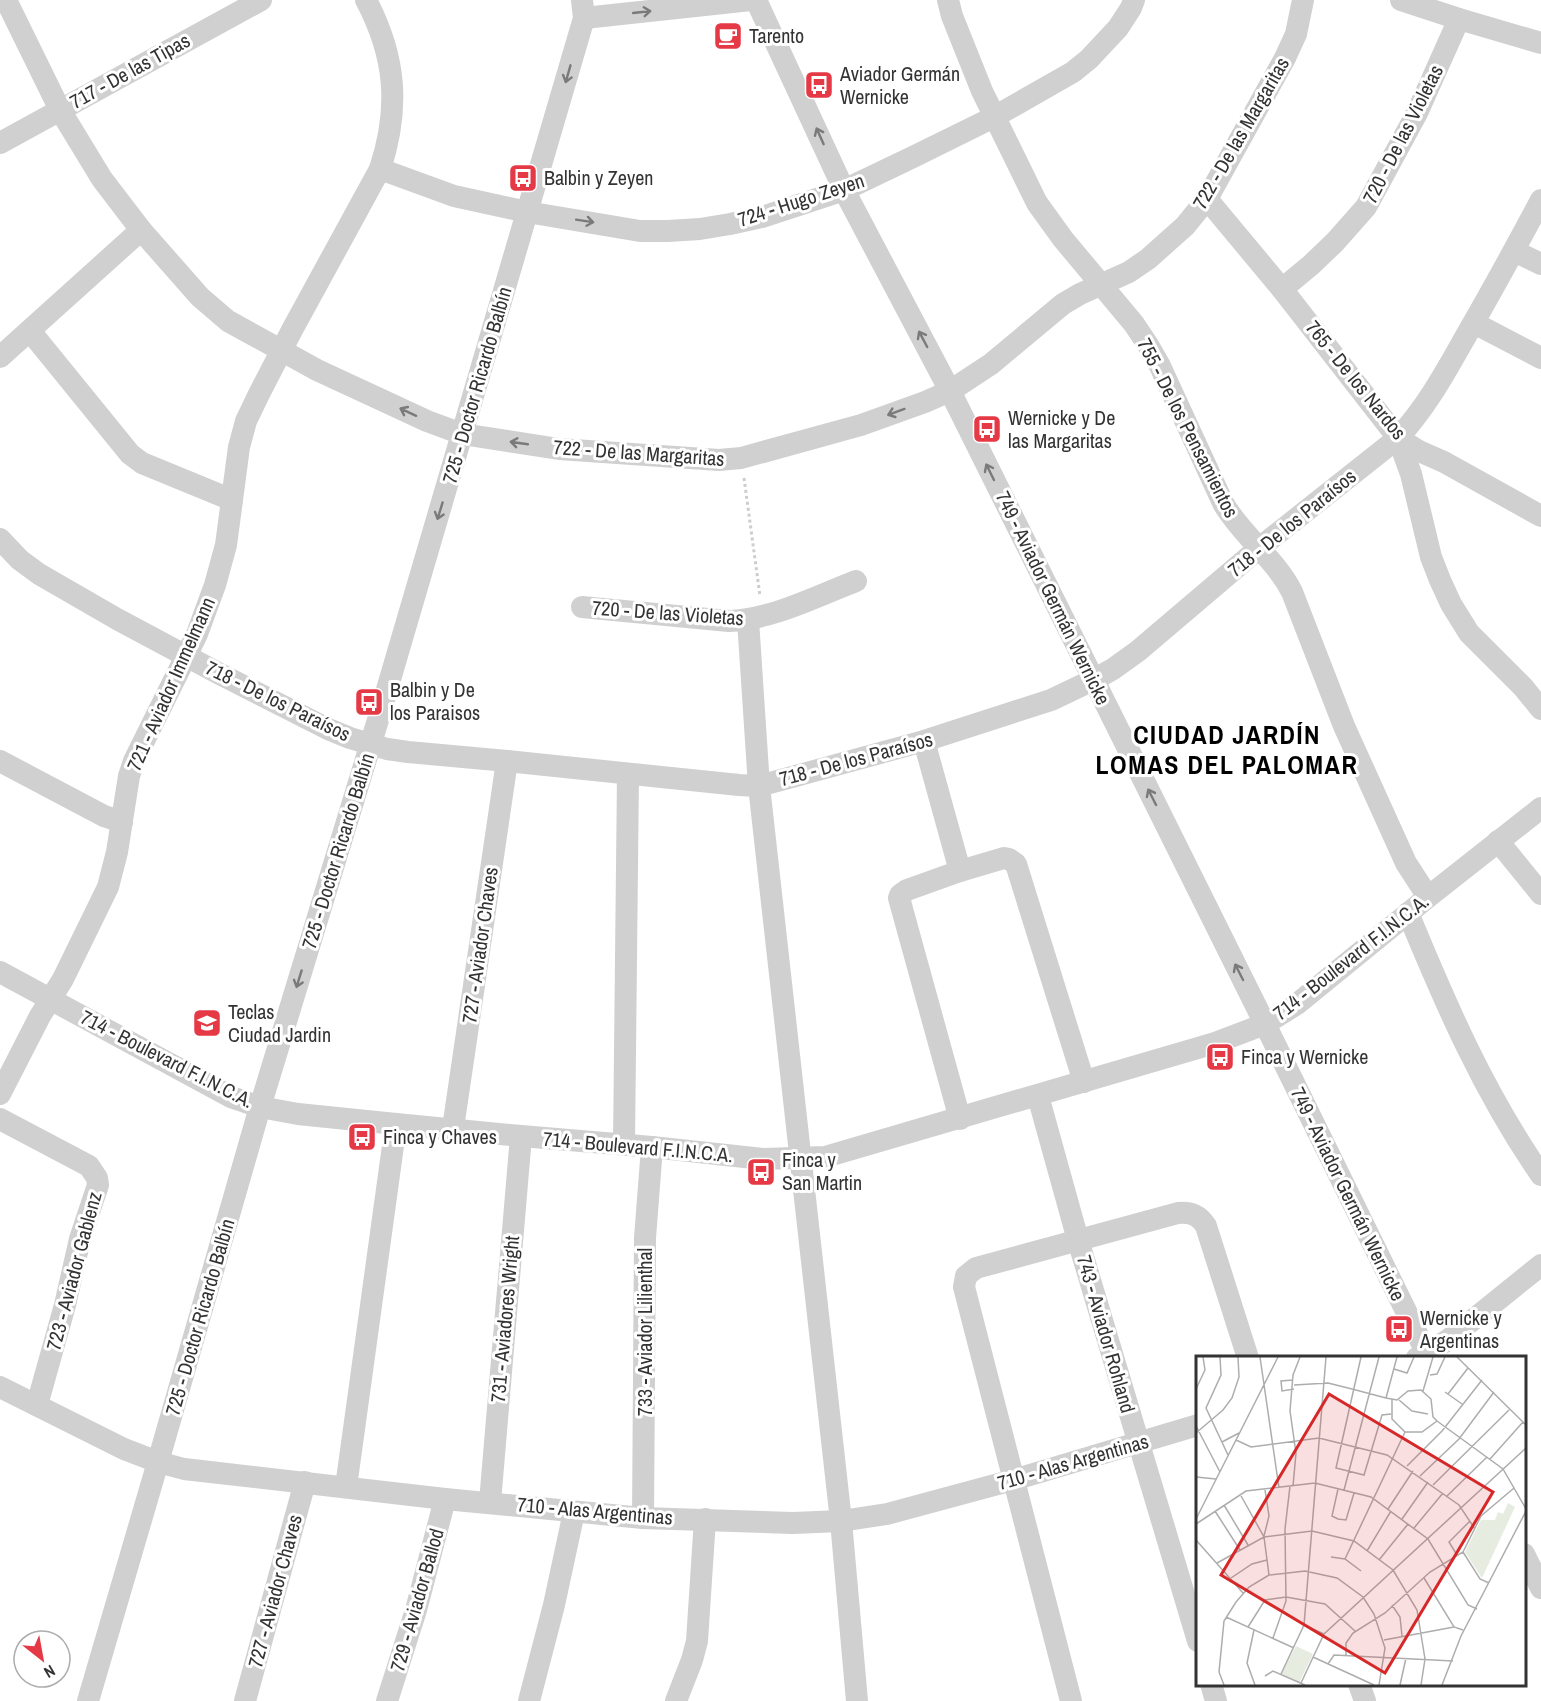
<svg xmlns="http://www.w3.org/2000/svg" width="1541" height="1701" font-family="'Archivo Narrow',sans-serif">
<rect width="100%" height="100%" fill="#fff"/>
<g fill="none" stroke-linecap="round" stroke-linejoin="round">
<path stroke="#cdcdcd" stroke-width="3" stroke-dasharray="3 3" stroke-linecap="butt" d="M744 478 760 596"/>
<g stroke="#d0d0d0" stroke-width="22">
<path d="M6 0 60 110 102 179 141 230 200 297 228 321 317 370 427 421 462 434 559 449 719 460 741 458 861 425 925 402 950 391 991 364 1063 304 1080 294 1129 272 1148 259 1185 226 1207 199 1285 58 1296 34 1303 0"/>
<path d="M756 0 844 190 950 391 1265 1024 1429 1358"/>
<path d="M948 0 952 16 982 91 1037 203 1063 239 1134 324 1148 345 1160 366 1223 503C1242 536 1275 558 1292 592L1344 726 1406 863 1428 897"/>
<path d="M1401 0 1459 19 1541 43"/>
<path d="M584 18 751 0"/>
<path d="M0 143 261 0"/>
<path d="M380 169 454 196 527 212 640 231H668L700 229 730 224 762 217 844 190 915 156 994 117 1073 72 1089 59 1118 28 1131 8 1134 0"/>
<path d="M1207 199 1282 289 1398 438 1419 451 1444 462 1541 516"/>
<path d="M1514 251 1541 264"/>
<path d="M1282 289 1311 265 1335 242 1366 207 1417 113 1459 19"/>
<path d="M1474 323 1541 358"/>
<path d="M30 331 130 454 142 463 232 500"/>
<path d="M0 357 141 230"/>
<path d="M1398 438 1411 474 1431 557 1440 580 1451 604 1469 633 1523 687 1541 709"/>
<path d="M0 539 20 560 39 574 117 619 218 673 328 729 350 738 387 749 408 752 507 761 739 785 759 786 924 741 1051 700 1093 680 1113 669 1138 651 1258 549 1398 438C1428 405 1446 371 1467 334 1493 289 1517 245 1541 200"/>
<path d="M582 607 729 621C773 619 815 597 856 581"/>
<path d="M748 620 759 786 841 1521 857 1701"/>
<path d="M924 741 960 871"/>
<path d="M0 761 104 816 122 822"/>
<path d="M1498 841 1541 894"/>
<path d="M1408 913C1446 1005 1484 1093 1541 1175"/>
<path d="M0 972 231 1097 260 1107 298 1114 396 1124 521 1136 652 1147 763 1159 825 1157 1215 1043 1265 1024 1297 1004 1428 897 1541 808"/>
<path d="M0 1094 40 1016 63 979 108 887 117 852 129 776 134 761 197 634 215 585 226 545 239 447 246 421 259 394 292 330 380 169C400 108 396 57 366 0"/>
<path d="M1038 1096 1078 1240 1198 1641"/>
<path d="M0 1119 89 1166 97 1178 98 1185 80 1239 65 1305 37 1405"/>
<path d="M960 1119 899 898 900 895 907 890 960 871 1004 858 1009 859 1016 864 1084 1082"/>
<path d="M453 1128 507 761"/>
<path d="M624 1145 628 774"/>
<path d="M1417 1358 1448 1340 1541 1265"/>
<path d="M0 1387 124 1449 158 1462 184 1469 445 1499 643 1518 793 1523 841 1521 887 1514 1013 1480 1198 1425"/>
<path d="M346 1487 396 1124"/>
<path d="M490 1502 521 1136"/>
<path d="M643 1518 645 1238 652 1147"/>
<path d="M1524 1554 1541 1588"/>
<path d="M1211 1684 1216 1701"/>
<path d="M1359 1684 1365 1701"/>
<path d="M88 1701 158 1462 260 1107 381 710 584 18 582 0"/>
<path d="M245 1701 305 1482"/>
<path d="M387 1701 416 1610 445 1499"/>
<path d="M529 1701 554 1605 574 1512"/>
<path d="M676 1701 692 1660 697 1641 705 1519"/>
<path d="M1071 1701 964 1287 966 1276 976 1268 1178 1213C1191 1212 1199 1215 1206 1226L1248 1358"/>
</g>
</g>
<defs><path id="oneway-shaft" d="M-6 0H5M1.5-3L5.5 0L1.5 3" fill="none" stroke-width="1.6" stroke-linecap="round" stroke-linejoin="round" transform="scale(1.5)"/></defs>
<g stroke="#7a7a7a">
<use href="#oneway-shaft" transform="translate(642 12) rotate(-6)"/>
<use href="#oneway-shaft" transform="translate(568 74) rotate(106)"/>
<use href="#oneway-shaft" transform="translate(820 136) rotate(-114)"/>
<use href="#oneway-shaft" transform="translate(585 221) rotate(9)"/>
<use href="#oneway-shaft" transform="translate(923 339) rotate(-118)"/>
<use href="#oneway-shaft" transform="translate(408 412) rotate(-155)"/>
<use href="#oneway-shaft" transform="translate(896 412) rotate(160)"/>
<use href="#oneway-shaft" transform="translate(519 443) rotate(-172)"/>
<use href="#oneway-shaft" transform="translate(990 472) rotate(-116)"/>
<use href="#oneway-shaft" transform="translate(440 511) rotate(107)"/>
<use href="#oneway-shaft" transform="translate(1152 797) rotate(-117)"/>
<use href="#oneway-shaft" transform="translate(1239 972) rotate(-117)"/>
<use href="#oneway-shaft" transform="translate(299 979) rotate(107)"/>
</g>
<defs>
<g id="cafe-square" transform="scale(1.5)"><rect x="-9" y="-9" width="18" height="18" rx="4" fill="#e63946" stroke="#fff"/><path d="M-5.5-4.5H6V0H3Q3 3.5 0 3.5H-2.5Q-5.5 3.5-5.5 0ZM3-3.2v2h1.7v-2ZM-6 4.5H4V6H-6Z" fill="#fff"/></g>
<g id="bus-square" transform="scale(1.5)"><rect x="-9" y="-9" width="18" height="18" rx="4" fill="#e63946" stroke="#fff"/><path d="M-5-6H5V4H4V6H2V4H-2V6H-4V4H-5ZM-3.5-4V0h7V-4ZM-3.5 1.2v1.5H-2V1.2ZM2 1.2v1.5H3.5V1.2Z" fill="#fff"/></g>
<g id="school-square" transform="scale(1.5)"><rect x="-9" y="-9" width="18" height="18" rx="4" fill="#e63946" stroke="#fff"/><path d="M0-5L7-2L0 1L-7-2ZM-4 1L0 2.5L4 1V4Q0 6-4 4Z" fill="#fff"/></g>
</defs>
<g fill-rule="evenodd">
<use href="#cafe-square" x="728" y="36"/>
<use href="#bus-square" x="819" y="85"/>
<use href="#bus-square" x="523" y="178"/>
<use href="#bus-square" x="987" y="429"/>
<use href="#bus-square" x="369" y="702"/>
<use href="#school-square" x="207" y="1023"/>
<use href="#bus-square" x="1220" y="1057"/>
<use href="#bus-square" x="362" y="1137"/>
<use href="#bus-square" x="761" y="1172"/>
<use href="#bus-square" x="1399" y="1329"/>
</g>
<g text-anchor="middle" stroke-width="6" stroke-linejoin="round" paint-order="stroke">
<g font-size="20" fill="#333" stroke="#fff" text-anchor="start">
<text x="749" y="43">Tarento</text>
<text x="840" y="81">Aviador Germán<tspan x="840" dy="23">Wernicke</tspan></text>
<text x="544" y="185">Balbin y Zeyen</text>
<text x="1008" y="425">Wernicke y De<tspan x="1008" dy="23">las Margaritas</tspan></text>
<text x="390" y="697">Balbin y De<tspan x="390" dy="23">los Paraisos</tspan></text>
<text x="228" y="1019">Teclas<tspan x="228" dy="23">Ciudad Jardin</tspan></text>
<text x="1241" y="1064">Finca y Wernicke</text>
<text x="383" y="1144">Finca y Chaves</text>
<text x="782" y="1167">Finca y<tspan x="782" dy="23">San Martin</tspan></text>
<text x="1420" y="1325">Wernicke y<tspan x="1420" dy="23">Argentinas</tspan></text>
</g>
<g font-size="20" fill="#333" stroke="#fff">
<text transform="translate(130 71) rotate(-29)" y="7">717 - De las Tipas</text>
<text transform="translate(1241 133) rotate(-60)" y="7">722 - De las Margaritas</text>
<text transform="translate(1403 134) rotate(-63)" y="7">720 - De las Violetas</text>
<text transform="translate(801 200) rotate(-18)" y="7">724 - Hugo Zeyen</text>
<text transform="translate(1356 380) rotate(51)" y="7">765 - De los Nardos</text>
<text transform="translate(477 385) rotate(-74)" y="7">725 - Doctor Ricardo Balbín</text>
<text transform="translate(1188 428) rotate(63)" y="7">755 - De los Pensamientos</text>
<text transform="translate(639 453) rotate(4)" y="7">722 - De las Margaritas</text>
<text transform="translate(1292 523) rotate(-39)" y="7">718 - De los Paraísos</text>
<text transform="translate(1053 598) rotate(64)" y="7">749 - Aviador Germán Wernicke</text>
<text transform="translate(668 613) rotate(4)" y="7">720 - De las Violetas</text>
<text transform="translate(171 684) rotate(-66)" y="7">721 - Aviador Immelmann</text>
<text transform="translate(278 701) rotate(26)" y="7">718 - De los Paraísos</text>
<text transform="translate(856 759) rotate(-15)" y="7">718 - De los Paraísos</text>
<text transform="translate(338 851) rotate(-73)" y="7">725 - Doctor Ricardo Balbín</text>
<text transform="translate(480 945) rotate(-82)" y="7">727 - Aviador Chaves</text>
<text transform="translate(1351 957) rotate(-38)" y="7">714 - Boulevard F.I.N.C.A.</text>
<text transform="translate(167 1059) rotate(27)" y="7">714 - Boulevard F.I.N.C.A.</text>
<text transform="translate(638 1147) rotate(5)" y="7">714 - Boulevard F.I.N.C.A.</text>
<text transform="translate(1348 1194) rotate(64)" y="7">749 - Aviador Germán Wernicke</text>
<text transform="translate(74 1271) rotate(-75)" y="7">723 - Aviador Gablenz</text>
<text transform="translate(200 1317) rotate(-74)" y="7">725 - Doctor Ricardo Balbín</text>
<text transform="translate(505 1319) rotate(-85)" y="7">731 - Aviadores Wright</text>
<text transform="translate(645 1332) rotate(-90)" y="7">733 - Aviador Lilienthal</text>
<text transform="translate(1106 1334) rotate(74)" y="7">743 - Aviador Rohland</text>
<text transform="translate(1073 1462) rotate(-16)" y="7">710 - Alas Argentinas</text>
<text transform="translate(595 1511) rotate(5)" y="7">710 - Alas Argentinas</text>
<text transform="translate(275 1591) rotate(-75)" y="7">727 - Aviador Chaves</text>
<text transform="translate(417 1600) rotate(-74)" y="7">729 - Aviador Ballod</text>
</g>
<g font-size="26" font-weight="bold" letter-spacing="1.5" fill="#000" stroke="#fff">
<text x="1227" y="744">CIUDAD JARDÍN<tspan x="1227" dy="30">LOMAS DEL PALOMAR</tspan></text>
</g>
</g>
<g transform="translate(1196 1356)">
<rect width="330" height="330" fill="#fff"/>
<path d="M312 147 319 151 286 222 269 196 285 164H299L302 156 307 158ZM100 290 117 298 103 327 85 318Z" fill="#e6ecdf"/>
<path fill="none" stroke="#adadad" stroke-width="1.5" d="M24 1 25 19 10 52 32 99M64 1 83 132M165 1 140 112 168 119 186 59 195 58M261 1 330 69M198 13 211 17 218 1M234 19 241 18 249 1M97 24 85 25 86 35 98 33M98 29 132 27 156 33 190 42 201 44 212 35 225 34 235 43 237 61 241 65 226 76H209L196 63V43M0 33 9 14 7 1M227 35 237 1M249 36 266 48M252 38 272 12M190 42 201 1M203 44 216 55 232 58M241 65 307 113 330 153M0 70 24 116M0 77 27 54 36 42 43 21 42 1M40 84 55 91 123 82 191 99 263 149 279 173M26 86 43 77M294 103 327 66M211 110 246 75 286 24M224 120 263 83 298 36M0 121 20 123M237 129 313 54M97 130 100 97 94 55 97 19 104 1M142 133 136 160 142 163 150 164 158 137M148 134 183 1M44 138 68 181 73 219M251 140 291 101M28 149 52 189M192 153 217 115M19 155 44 194M0 163 82 1M206 163 232 126M0 168 50 135 119 127 175 141 232 183 272 249 281 253M218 172 247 137M68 180 73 160 69 134M0 184 47 237M171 195 195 155M267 196 284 223 293 227M261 199 253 186 274 165M135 201 149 203 165 215M149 203 209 76M183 204 212 168M21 207 68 181 116 175 158 185 197 214 221 254 229 303 225 329M35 222 56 208 71 204M228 222 258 271 267 274M196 249 204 261 206 280M30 261 98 292M108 269 128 278M52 271 69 244 90 241 129 248 159 275M58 274 51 307 59 329M77 282 90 245 89 173 94 130M188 284 258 271M150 300V287L157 277 189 257 234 216 267 196 285 160 318 132M117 301 178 329M132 308 138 299 257 305M85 318 108 269 130 1M69 320 77 315 109 329M105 327 128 278 330 92M28 329 23 316 28 265 40 246 53 231 73 219 109 215 141 222 167 241 178 258 189 292 183 329M204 329 210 302M246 329 265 280 330 155"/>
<path fill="#d62828" fill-opacity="0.15" stroke="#d62828" stroke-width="3" d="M133 38 297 136 189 317 25 219Z"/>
<rect width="330" height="330" fill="none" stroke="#333" stroke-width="3"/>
</g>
<g transform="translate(42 1659) rotate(149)"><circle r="28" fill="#ffffff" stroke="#adadad" stroke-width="1.5"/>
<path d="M0-4.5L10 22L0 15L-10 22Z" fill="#e63946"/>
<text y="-9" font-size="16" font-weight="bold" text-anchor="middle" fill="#333333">N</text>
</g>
</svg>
